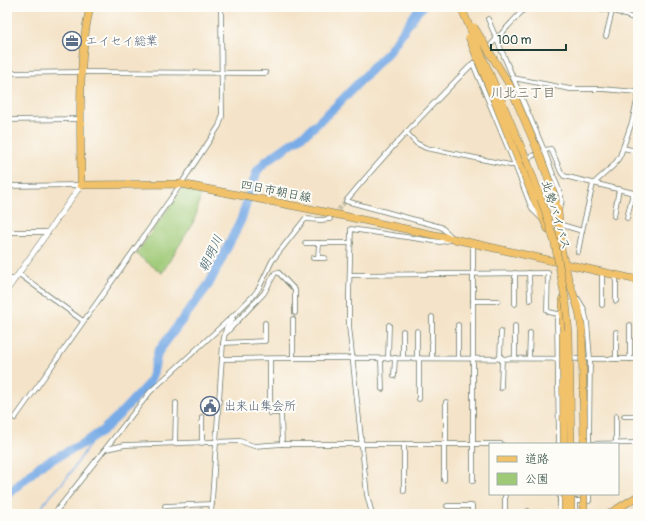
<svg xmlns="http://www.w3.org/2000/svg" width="645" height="521" font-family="Pangolin,'Klee One',sans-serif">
<rect width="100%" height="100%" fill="#fdfcf7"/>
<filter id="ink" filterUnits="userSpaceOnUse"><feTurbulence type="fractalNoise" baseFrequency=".025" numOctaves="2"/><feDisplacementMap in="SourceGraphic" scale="8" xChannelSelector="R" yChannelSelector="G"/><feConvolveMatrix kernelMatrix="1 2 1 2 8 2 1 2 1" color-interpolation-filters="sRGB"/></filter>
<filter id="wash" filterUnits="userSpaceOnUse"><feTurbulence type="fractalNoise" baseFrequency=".012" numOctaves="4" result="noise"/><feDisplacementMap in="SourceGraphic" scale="16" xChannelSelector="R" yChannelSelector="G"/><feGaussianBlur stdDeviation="0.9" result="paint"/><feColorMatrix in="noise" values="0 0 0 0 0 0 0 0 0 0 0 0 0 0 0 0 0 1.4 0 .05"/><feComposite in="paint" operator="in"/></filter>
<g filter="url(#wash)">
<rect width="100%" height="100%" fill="#f4e3c8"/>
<path fill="#9ec976" stroke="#5e8355" d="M183 188 201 192 197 212 193 223 162 273 136 254Z"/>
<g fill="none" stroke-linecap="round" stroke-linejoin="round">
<path stroke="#79ace6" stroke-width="1.5" d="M39 514 45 502 66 479 97 434"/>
<path stroke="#79ace6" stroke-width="9" d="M7 495 41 465 86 442 102 431 119 415 149 383 153 373 158 352 209 284 241 220 257 171 265 162 309 131 337 105 390 50 416 13 422 7"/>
</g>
</g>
<g filter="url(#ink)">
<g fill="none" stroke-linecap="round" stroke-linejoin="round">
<path stroke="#c9c2aa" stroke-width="4" stroke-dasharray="4 2" stroke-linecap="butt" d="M334 214 346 201"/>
<g stroke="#6a7768" stroke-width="5.5">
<g id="minor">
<path d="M589 7 614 11 638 20"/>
<path d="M488 19 544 150 560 193C562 200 563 204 558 210"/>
<path d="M606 36 612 11"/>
<path d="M487 49 526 7"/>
<path d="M473 64 515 165 530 204 533 210 541 218"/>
<path d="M7 73 82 72 266 73"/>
<path d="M513 78 570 89H602L638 92"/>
<path d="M7 120 81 119"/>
<path d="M406 132 416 143 426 148 510 165H515L519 163"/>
<path d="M623 148 632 150 635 149"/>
<path d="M526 159 544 150 551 149 561 172 564 176 638 194"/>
<path d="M7 186 81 185"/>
<path d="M614 216 619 189"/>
<path d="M627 218 633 193"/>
<path d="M559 224 582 231 593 184 614 165 620 156 632 122 638 97"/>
<path d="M7 232H48"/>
<path d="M453 238 441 227 346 201C387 151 432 105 478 58"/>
<path d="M305 243H351"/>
<path d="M578 252 582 231"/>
<path d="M313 258H325"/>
<path d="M318 258 319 243"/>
<path d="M529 273 530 300"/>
<path d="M19 274 83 321"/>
<path d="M350 275 548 273 547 310 549 312 558 314"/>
<path d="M616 275V301"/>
<path d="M7 279H15"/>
<path d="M578 299 584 309 587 322 590 359 589 444"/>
<path d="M473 301H498"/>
<path d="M515 304V273"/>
<path d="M602 305V272"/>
<path d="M293 319V358"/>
<path d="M417 331V358"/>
<path d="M226 333 264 293 275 273 278 272 295 290V313"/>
<path d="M223 343 265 341V323"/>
<path d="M403 358V331"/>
<path d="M419 358V399"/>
<path d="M432 358V317"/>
<path d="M458 358V325"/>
<path d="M500 358 501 332"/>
<path d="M515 358V326"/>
<path d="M529 358 530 333"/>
<path d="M222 359 293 358 638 359"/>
<path d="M270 359V413H281L282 444"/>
<path d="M381 359 382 389"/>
<path d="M388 359 389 325"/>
<path d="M616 359V332"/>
<path d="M630 359V325"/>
<path d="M394 376 395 358"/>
<path d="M501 388 502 358"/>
<path d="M624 416H638"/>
<path d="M15 418 181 184 219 126 222 117 221 7"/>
<path d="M202 443V417"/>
<path d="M616 443V416"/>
<path d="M175 444 176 403"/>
<path d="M404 444V491"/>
<path d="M444 444V480"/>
<path d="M446 444V402"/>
<path d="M559 444 557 322V318L560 313"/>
<path d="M578 444 638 443"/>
<path d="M106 449 125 445 240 441 254 446 282 444H501"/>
<path d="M473 481V243"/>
<path d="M560 494V514"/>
<path d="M505 496V514"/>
<path d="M560 501H589V494"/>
<path d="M165 506 212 504"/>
<path d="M447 506H472V514"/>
<path d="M528 511V514"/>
<path d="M54 514 150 392 236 313 254 295 259 288 272 261 305 219 321 220 330 219"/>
<path d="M211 514 223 343 226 328 233 319"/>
<path d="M372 514 367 495 364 466 349 326V294L351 229 440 242 450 240"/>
<path d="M575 514V501"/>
</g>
</g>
<g stroke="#6a7768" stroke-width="6">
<path id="tertiary" d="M7 290 81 185"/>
</g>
<g stroke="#6a7768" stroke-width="8">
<g id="primary">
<path d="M90 7C77 62 81 128 81 185L181 184 310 209 454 239 638 280"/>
<path d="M609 514 638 496"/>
</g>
</g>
<g stroke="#6a7768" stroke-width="8">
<g id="trunk">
<path d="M552 189 558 210 561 249 568 278 579 311 582 330"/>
<path d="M534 199 548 229"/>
<path d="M563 333V298"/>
</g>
</g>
<use href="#minor" stroke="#fff" stroke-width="4"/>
<use href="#tertiary" stroke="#fff" stroke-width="5"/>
<use href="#primary" stroke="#f2c26a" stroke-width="7"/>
<use href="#trunk" stroke="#f2c26a" stroke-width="7"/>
<g stroke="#6a7768" stroke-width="8" stroke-linecap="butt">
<g id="trunk-bridge">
<path d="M461 7 527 161 546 213 555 244 566 303 569 334 571 444"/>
<path d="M474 27 509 84 540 156 552 189"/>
<path d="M469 37 534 199"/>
<path d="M582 330 584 444"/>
<path d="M563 333 564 444"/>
<path d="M565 494V514"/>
<path d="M571 494V514"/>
<path d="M584 494V514"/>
</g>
</g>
<use href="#trunk-bridge" stroke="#f2c26a" stroke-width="7"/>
</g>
</g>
<defs>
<g id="office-ring" transform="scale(1)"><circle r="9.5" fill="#fdfcf7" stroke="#5c6f8a" stroke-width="1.5"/><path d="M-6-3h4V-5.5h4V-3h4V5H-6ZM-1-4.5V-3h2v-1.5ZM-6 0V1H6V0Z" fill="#5c6f8a"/></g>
<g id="civic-ring" transform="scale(1)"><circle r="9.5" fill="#fdfcf7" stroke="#5c6f8a" stroke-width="1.5"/><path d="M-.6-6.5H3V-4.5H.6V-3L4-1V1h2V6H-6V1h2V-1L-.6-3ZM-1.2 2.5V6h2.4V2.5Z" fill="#5c6f8a"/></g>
</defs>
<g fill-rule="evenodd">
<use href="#office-ring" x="72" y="41"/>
<use href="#civic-ring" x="210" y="406"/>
</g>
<g text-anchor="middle" stroke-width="4" stroke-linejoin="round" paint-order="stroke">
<g font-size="12" fill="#4e5e75" stroke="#fdfcf7" text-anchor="start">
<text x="86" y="45">エイセイ総業</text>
<text x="224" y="410">出来山集会所</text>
</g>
<g font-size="12" fill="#1f3d34" stroke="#fdfcf7">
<text transform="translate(276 191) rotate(11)" y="4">四日市朝日線</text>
<text transform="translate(556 215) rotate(73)" y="4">北勢バイパス</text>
</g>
<g font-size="13" fill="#605b49" stroke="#fdfcf7">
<text x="523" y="97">川北三丁目</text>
</g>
<g font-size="13" font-style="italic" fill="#3a5e69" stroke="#fdfcf7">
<text transform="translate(210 253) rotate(-64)" y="5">朝明川</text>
</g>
</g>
<rect width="645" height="521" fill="none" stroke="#fdfcf7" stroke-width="24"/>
<rect x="489" y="443" width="130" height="52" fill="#fdfcf7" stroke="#a4b0a9"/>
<rect x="497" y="456" width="20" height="6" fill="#f2c26a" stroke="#a4b0a9"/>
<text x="525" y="463" font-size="12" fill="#1f3d34">道路</text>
<rect x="497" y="473" width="20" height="12" fill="#9ec976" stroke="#a4b0a9"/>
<text x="525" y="483" font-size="12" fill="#1f3d34">公園</text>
<path d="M491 44v6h75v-6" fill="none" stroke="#1f3d34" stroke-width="2"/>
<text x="497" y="44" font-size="12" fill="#1f3d34" stroke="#fdfcf7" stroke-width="3" paint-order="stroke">100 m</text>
</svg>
